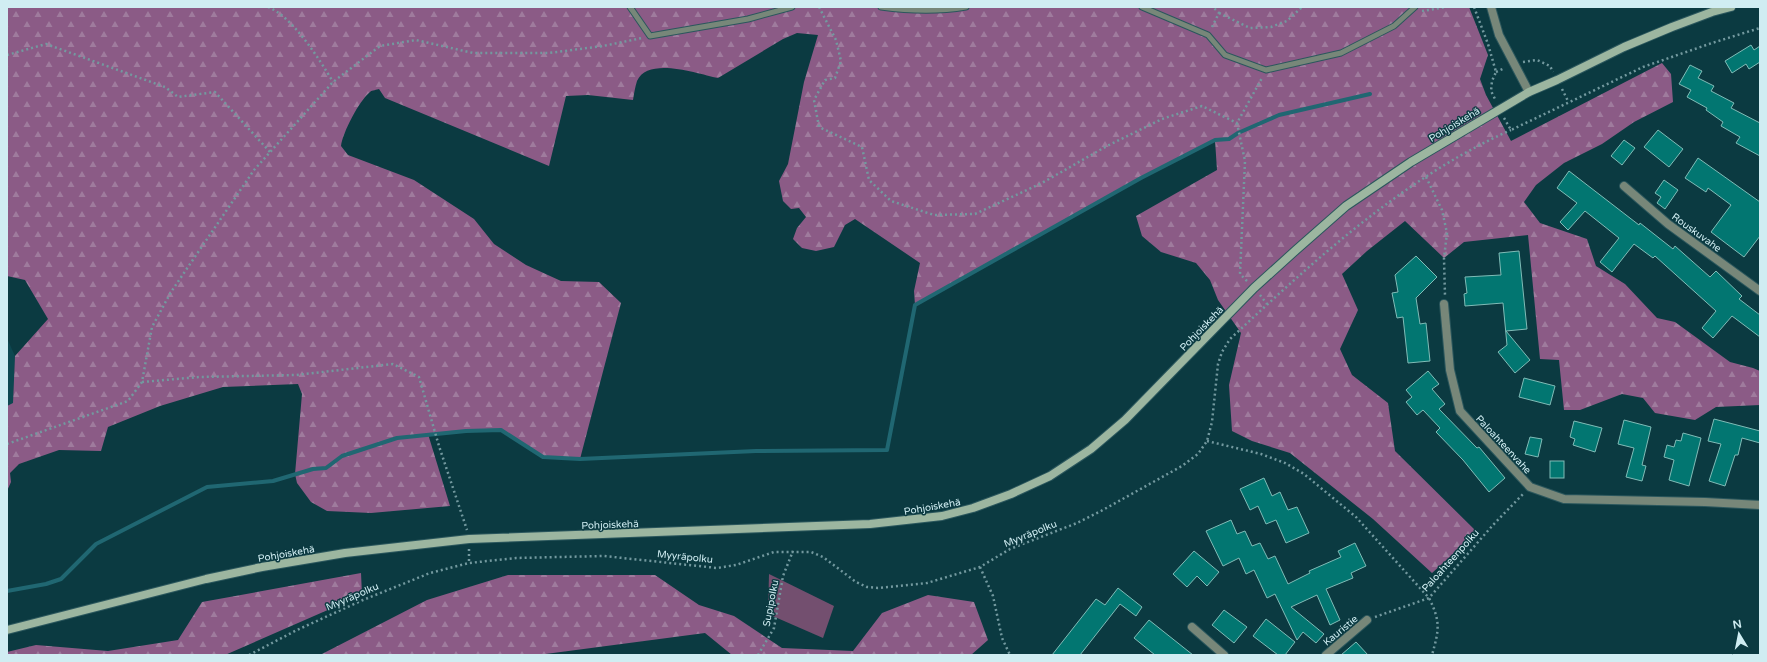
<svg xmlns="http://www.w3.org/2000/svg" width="1767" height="662" font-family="'Varela Round',sans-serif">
<defs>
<pattern id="forest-firs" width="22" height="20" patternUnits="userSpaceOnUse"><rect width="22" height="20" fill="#8b5b86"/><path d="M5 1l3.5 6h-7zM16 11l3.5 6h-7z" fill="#9f7b9d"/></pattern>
</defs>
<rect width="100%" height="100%" fill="#0b3a41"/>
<path fill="#0d4750" d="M7 338 15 356 13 404 7 406Z"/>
<path fill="#734f6f" d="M769 574 834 606 823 638 768 614Z"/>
<g fill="url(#forest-firs)">
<path d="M7 7H1469L1488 55 1480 79 1486 95 1511 141 1662 63 1671 74 1673 102 1634 122 1602 144 1564 163 1536 185 1524 202 1540 223 1587 239 1596 266 1625 284 1657 318 1675 322 1730 362 1753 368 1760 371V405L1716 407 1695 420 1655 413 1643 398 1622 394 1580 410H1564L1559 360 1540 359 1528 235 1464 242 1444 258 1405 221 1367 251 1342 274 1358 310 1340 349 1352 375 1388 403 1395 451 1477 532 1432 573 1373 519 1290 453 1252 441 1232 431 1229 385 1241 333 1218 300 1210 280 1196 263 1161 252 1142 236 1136 216 1217 170 1215 140 1141 178 915 305 914 291 920 263 855 219 845 225 834 247 816 251 802 248 793 239 797 228 806 217 799 208 791 209 783 201 779 181 788 164 804 82 818 35 797 33 783 39 718 78C698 74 648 56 637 81 635 87 634 94 633 100L588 95 566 96 549 166 385 98 379 89C377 90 372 90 370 92 359 101 343 132 341 146L348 155 414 180 474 219 494 244 526 265 561 281 599 282 621 303 580 459 543 457 501 430 466 431 428 434 450 506 371 513 327 511 311 502 297 483 295 474 302 394 298 384 223 387 160 406 108 427 101 451 59 450 19 464 10 473 11 482 7 491V406L13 403 15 356 48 319 25 280 7 276Z"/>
<path d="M361 573 362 595 225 655H7V652L36 645 108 651 178 640 202 602Z"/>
<path d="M508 575H655L699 605 734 616 782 648 853 651 882 613 928 595 974 602 988 640 971 655H732L705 633 538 655H320L427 600Z"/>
</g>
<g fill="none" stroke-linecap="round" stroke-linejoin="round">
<path stroke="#206772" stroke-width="4" d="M7 591 46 584 61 579 96 544 207 487 273 481 313 469 326 468 342 456 397 438 466 431 501 430 543 457 580 459 756 451 887 450 915 305 1141 178 1215 140 1229 139 1238 133 1279 115 1370 94"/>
</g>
<g fill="#027671" stroke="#80bcb7">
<path d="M1751 45 1754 50 1760 46V62L1749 69 1746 64 1732 73 1725 61Z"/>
<path d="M1690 65 1702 71 1698 78 1714 86 1711 91 1734 103 1731 108 1760 123V156L1736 143 1740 137 1721 126 1723 122 1706 110 1707 108 1687 97 1691 90 1679 84Z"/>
<path d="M1658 130 1683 149 1669 167 1644 147Z"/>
<path d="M1624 140 1635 148 1622 165 1611 156Z"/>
<path d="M1698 158 1760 202V236L1744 257 1711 232 1731 205 1708 188 1706 192 1685 178Z"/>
<path d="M1569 171 1639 225 1640 223 1673 249 1675 246 1710 277 1716 271 1742 296 1739 299 1760 315V337L1732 316 1713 338 1702 328 1716 311 1655 256 1653 258 1634 244 1612 272 1600 262 1619 238 1585 211 1568 230 1560 222 1577 203 1557 188Z"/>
<path d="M1664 180 1678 190 1665 209 1657 203 1661 197 1655 193Z"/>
<path d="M1519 251 1527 329 1506 331 1530 360 1515 373 1498 352 1507 345 1503 303 1465 306 1464 294 1467 293 1465 277 1501 275 1499 253Z"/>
<path d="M1416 256 1437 277 1416 298 1420 324 1426 323 1430 361 1408 363 1403 317 1397 318 1392 293 1398 292 1395 275Z"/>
<path d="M1428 371 1439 384 1432 389 1445 404 1439 409 1477 448 1479 447 1505 478 1489 492 1463 460 1436 432 1440 428 1423 410 1417 415 1406 402 1412 397 1406 390Z"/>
<path d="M1524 378 1555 386 1550 405 1519 397Z"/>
<path d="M1714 419 1760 431V443L1742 438 1738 455H1735L1725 486 1709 481 1721 444 1708 441Z"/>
<path d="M1624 420 1651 427 1642 465 1646 466 1642 481 1626 477 1634 448 1618 444Z"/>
<path d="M1574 421 1602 428 1595 452 1573 445 1575 439 1570 437Z"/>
<path d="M1683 433 1701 438 1689 486 1669 480 1674 460 1664 457 1667 445 1674 447 1676 440 1681 441Z"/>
<path d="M1530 437 1542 439 1538 457 1525 454Z"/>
<rect x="1550" y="461" width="14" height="17"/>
<path d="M1264 478 1272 496 1280 492 1288 510 1297 507 1309 533 1286 543 1276 520 1266 524 1258 506 1250 510 1240 489Z"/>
<path d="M1231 520 1237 534 1245 531 1252 546 1260 543 1268 559 1275 556 1288 584 1310 573 1309 571 1341 557 1338 551 1355 543 1366 566 1351 573 1353 578 1326 589 1340 620 1330 625 1317 595 1291 607 1324 634 1316 643 1303 632 1297 640 1275 594 1267 598 1254 570 1246 574 1239 558 1223 566 1206 531Z"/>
<path d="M1194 551 1219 572 1207 586 1197 576 1187 587 1173 574Z"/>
<path d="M1118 588 1142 607 1136 616 1120 604 1080 655H1052L1096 599 1105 605Z"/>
<path d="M1224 610 1247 627 1234 643 1212 625Z"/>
<path d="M1266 619 1295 642 1285 655H1278L1253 636Z"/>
<path d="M1149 620 1193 655H1155L1134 638Z"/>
<path d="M1356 642 1368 655H1341Z"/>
</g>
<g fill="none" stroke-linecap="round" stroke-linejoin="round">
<g stroke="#2b575d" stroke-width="7">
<g id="service">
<path d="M630 7 650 36 748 19 792 7"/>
<path d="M881 7C910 11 937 12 966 7"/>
<path d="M1142 7 1208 35 1225 55 1266 70 1341 53 1394 26 1415 7"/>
</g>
</g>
<g stroke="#2b575d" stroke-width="10">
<g id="minor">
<path d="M1491 7 1499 35 1529 92"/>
<path d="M1624 186 1668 224 1760 291"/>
<path d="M1444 304 1450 370 1460 411 1530 487 1564 499 1705 502 1760 505"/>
<path d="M1192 627 1224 655"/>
<path d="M1326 655 1367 620"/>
</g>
</g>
<g stroke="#2b575d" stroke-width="10">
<path id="secondary" d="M7 630 206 579 262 567 345 553 469 539 870 524 942 516 973 508 1011 494 1050 476 1091 449 1125 420 1254 288 1296 250 1346 206 1411 162 1529 92 1557 80 1624 47 1672 27 1712 12 1731 7"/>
</g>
<g stroke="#73999f" stroke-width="2.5" stroke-dasharray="2 3" stroke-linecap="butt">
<path d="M268 7C292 16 320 60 333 82"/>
<path d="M819 7 836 40 841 61 835 78 825 80 814 100 819 127 862 147 869 180 891 201 934 215 975 214 1042 183 1107 146 1162 119 1202 106 1237 123"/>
<path d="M1474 7 1488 44 1496 72 1492 81 1491 91 1496 101"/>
<path d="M1422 11 1447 7"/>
<path d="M1219 13 1250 28 1271 27 1287 21 1302 7"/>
<path d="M1212 27 1219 13 1213 7"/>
<path d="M7 55 46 44 165 87 178 97 215 92 270 152"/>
<path d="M1523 62 1537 60 1550 66 1553 72"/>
<path d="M1496 72 1505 68"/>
<path d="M1562 89 1568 101"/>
<path d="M1504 118 1511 130 1643 67 1712 43 1760 28"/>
<path d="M1426 177 1442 210 1447 233 1444 258 1445 296"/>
<path d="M1247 281 1240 274 1245 161 1237 123 1262 78"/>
<path d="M1260 295 1267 304"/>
<path d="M142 382 199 377 296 375 393 364 419 377 439 446 467 530"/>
<path d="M1207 441 1261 454 1285 463 1304 474 1356 517 1429 598C1441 622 1439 630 1432 655"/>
<path d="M7 444 128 401 142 382 152 327 171 292 254 170 333 82 380 46 416 40 473 53H549L603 46 642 38"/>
<path d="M469 549V563"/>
<path d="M980 567 993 596 1002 638 1010 655"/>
<path d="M1375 617 1429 598 1493 525 1524 493"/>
<path d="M249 655 297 630 363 600 430 573 469 563 516 558 604 556 717 568 736 565 774 552H811L823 557 856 582 867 587 878 588 927 583 980 567 1010 549 1077 523 1101 511 1182 466 1198 454 1207 441 1212 422 1218 364 1222 352 1230 339C1315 260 1403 178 1511 130"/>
<path d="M758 655 774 628 783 576 793 551"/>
</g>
<use href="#service" stroke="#778779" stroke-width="5"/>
<use href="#minor" stroke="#778779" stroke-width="8"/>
<use href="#secondary" stroke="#9cb6a0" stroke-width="8"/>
</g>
<g text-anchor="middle" stroke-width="3" stroke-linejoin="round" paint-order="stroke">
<g font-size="10" fill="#d0edf2" stroke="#0b3a41">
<text transform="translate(1454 124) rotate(-31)" y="4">Pohjoiskehä</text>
<text transform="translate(1697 232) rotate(36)" y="4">Rouskuvahe</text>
<text transform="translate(1201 328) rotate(-46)" y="4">Pohjoiskehä</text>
<text transform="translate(1504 444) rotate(47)" y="4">Paloahteenvahe</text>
<text transform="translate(932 506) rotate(-10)" y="4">Pohjoiskehä</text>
<text transform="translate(610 524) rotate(-2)" y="4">Pohjoiskehä</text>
<text transform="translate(1030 533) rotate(-22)" y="4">Myyräpolku</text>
<text transform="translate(286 553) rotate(-10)" y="4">Pohjoiskehä</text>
<text transform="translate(685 556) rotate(6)" y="4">Myyräpolku</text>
<text transform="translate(1450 560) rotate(-48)" y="4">Paloahteenpolku</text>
<text transform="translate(352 596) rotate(-23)" y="4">Myyräpolku</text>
<text transform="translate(770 603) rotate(-79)" y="4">Supipolku</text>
<text transform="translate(1340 630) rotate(-40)" y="4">Kauristie</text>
</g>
</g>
<rect width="1767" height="662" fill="none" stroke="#d0edf2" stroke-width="16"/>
<g transform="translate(1739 634) rotate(350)" stroke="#0b3a41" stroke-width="3" paint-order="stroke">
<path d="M0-3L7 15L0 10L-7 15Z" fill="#d0edf2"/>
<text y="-6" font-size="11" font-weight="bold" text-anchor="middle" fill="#d0edf2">N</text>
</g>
</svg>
